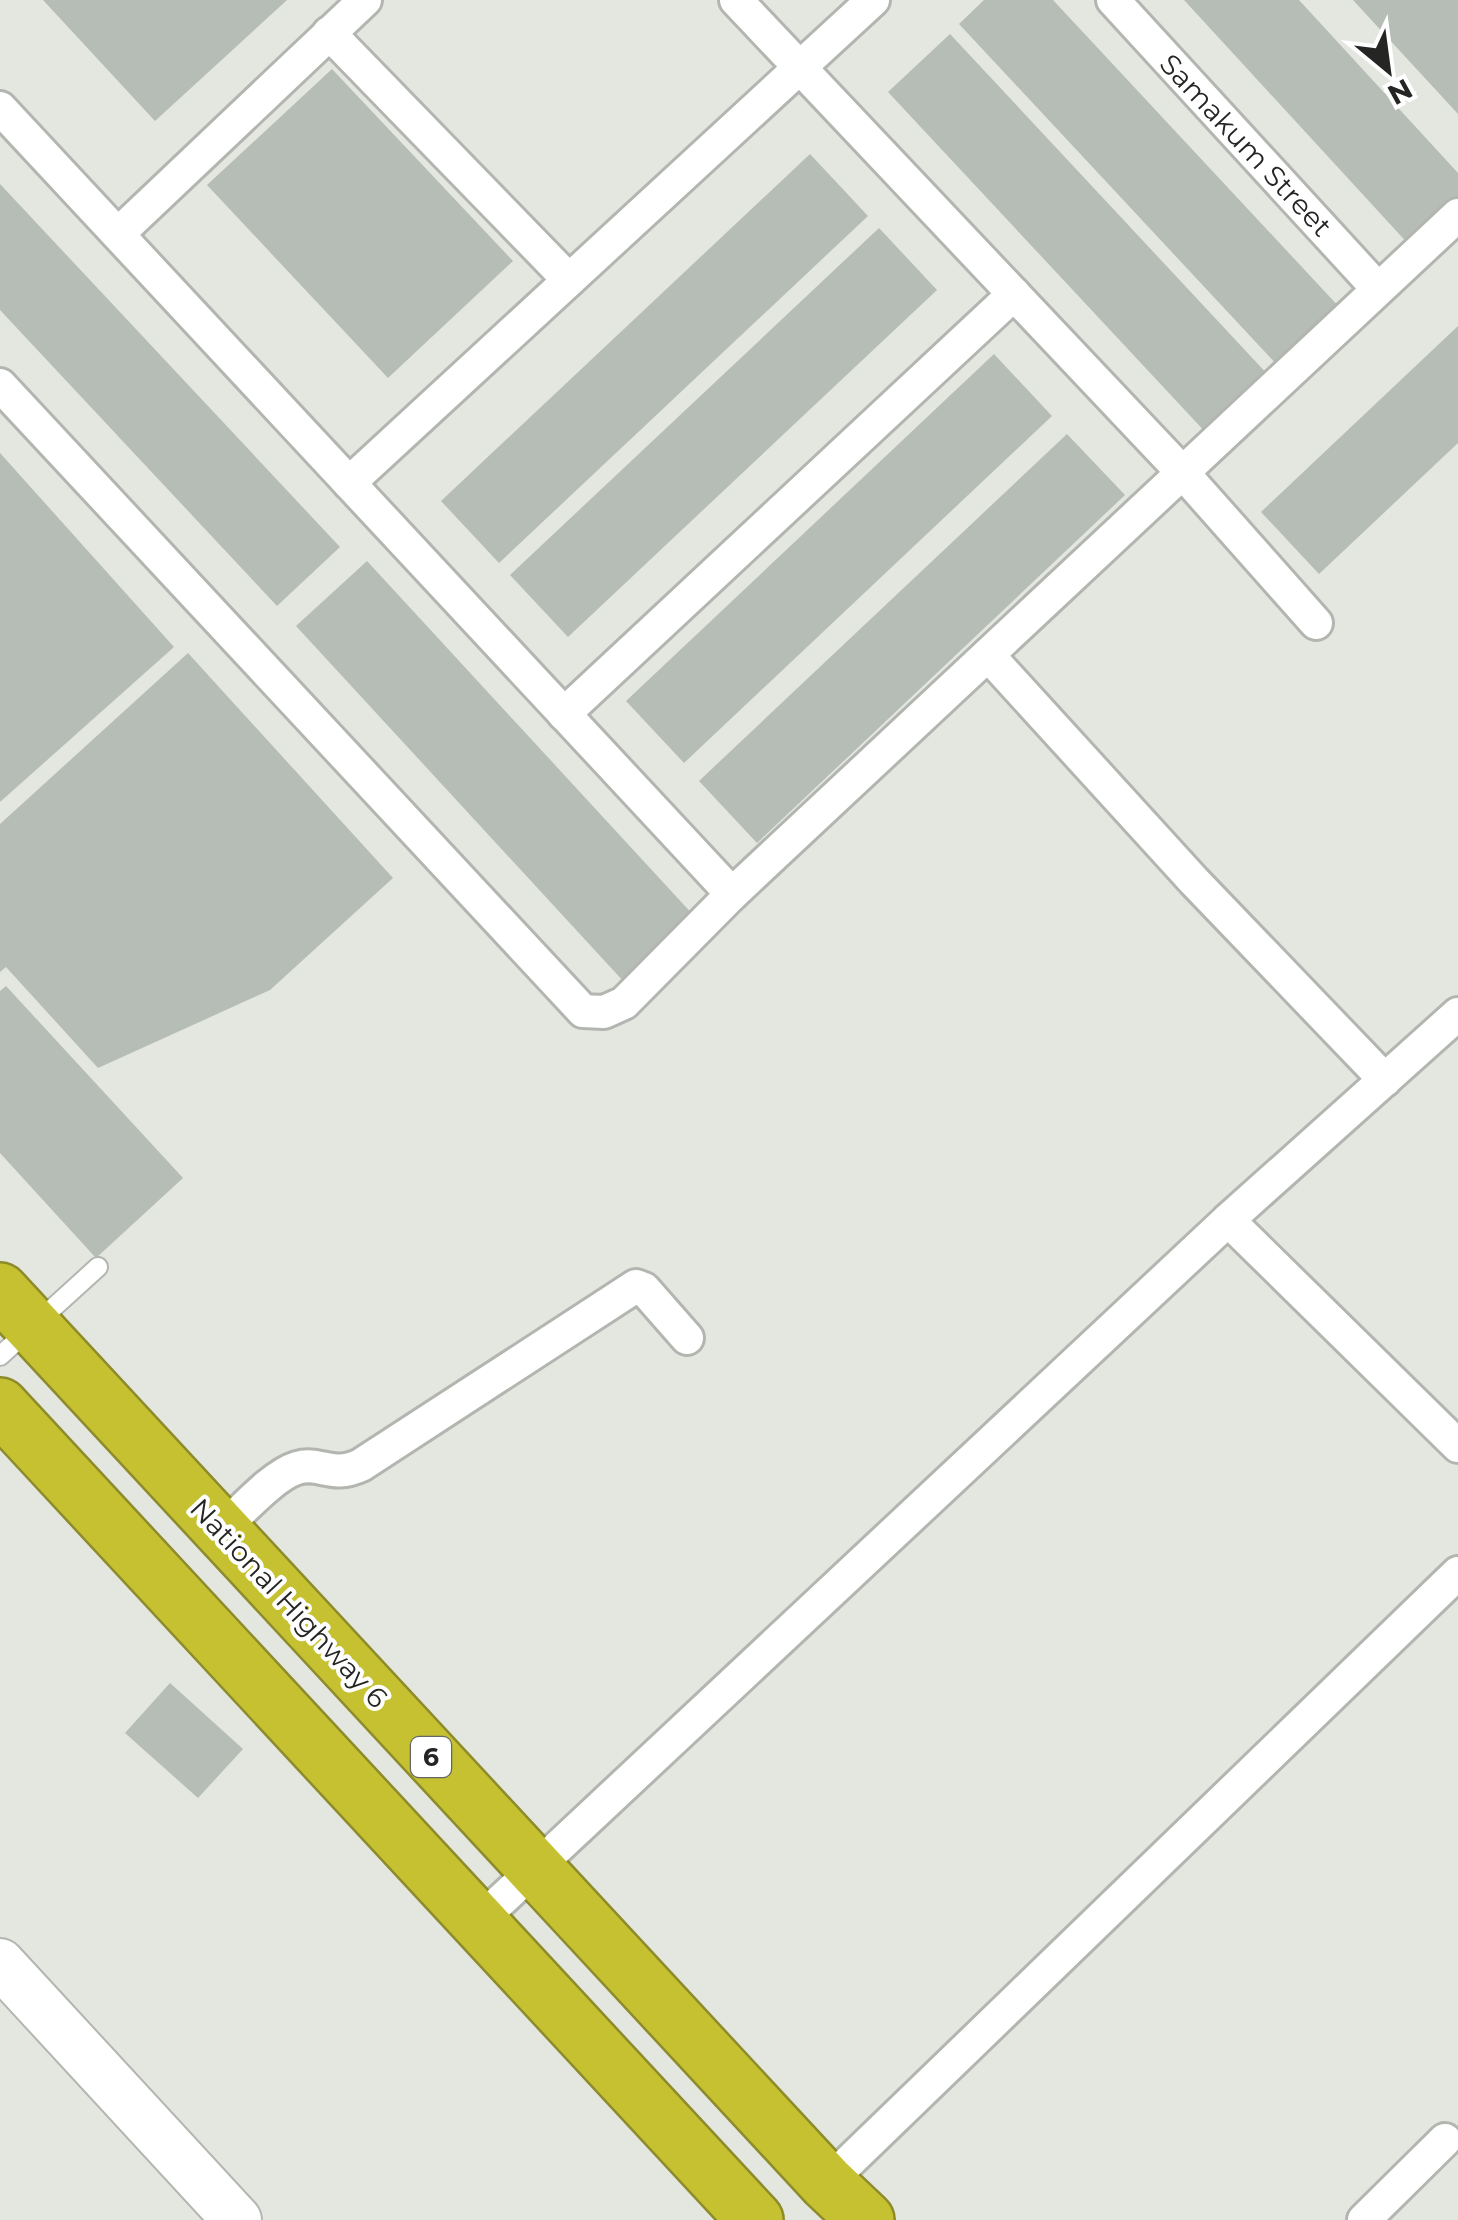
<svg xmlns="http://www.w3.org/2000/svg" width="1458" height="2220" font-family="Montserrat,sans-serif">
<rect width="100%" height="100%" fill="#e3e7e0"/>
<g fill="#b6bcb6">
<path d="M43 0H287L155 121Z"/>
<path d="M984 0H1053L1342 310 1280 368 959 24Z"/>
<path d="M1184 0H1299L1458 173V206L1412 248Z"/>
<path d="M1353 0H1458V114Z"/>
<path d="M950 34 1271 378 1209 436 888 92Z"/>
<path d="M332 69 513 261 388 378 207 185Z"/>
<path d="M810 154 868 216 499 563 441 501Z"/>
<path d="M0 184 340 547 277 606 0 310Z"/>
<path d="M879 228 937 290 568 637 510 575Z"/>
<path d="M1458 326V443L1319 574 1261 512Z"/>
<path d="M994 354 1052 416 684 763 626 701Z"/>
<path d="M1067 434 1125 495 757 843 699 781Z"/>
<path d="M0 453 174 647 0 802Z"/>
<path d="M367 561 696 918 625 983 296 626Z"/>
<path d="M188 653 393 878 270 990 98 1068 6 967 0 972V824Z"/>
<path d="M6 986 183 1178 96 1258 0 1153V991Z"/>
<path d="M170 1683 243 1749 198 1798 125 1733Z"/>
</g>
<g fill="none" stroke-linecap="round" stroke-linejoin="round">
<g stroke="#b3b6b0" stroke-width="22">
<path id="lane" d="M0 1356 98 1267"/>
</g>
<g stroke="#b3b6b0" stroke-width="38">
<g id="street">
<path d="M736 0 1183 473 1316 623"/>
<path d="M1113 0 1378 289"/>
<path d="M329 33 569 280"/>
<path d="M0 108 732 894"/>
<path d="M118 234 365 0"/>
<path d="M0 385 583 1011 604 1012 624 1003 732 894 1458 215"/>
<path d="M349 483 873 0"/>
<path d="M988 655 1194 881 1385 1080"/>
<path d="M564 714 1014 294"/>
<path d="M1228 1220 1458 1014"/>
<path d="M221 1530C240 1513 273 1475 297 1468 321 1461 331 1479 361 1465L636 1286 644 1289 687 1338"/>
<path d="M478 1922 1228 1220 1458 1446"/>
<path d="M827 2183 1458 1573"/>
<path d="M1364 2220 1445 2140"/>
</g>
</g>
<g stroke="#b3b6b0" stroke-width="52">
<path id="secondary" d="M0 1963 237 2220"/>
</g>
<g stroke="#8e8b2b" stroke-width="60">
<g id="highway">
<path d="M0 1291 827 2183 866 2220"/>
<path d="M0 1406 755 2220"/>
</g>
</g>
<use href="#lane" stroke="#fff" stroke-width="18"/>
<use href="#street" stroke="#fff" stroke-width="32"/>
<use href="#secondary" stroke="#fff" stroke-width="48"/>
<use href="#highway" stroke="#c6c130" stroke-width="55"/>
</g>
<g text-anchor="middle" stroke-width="8" stroke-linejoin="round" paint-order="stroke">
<rect fill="#fff" stroke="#666765" stroke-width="2.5" x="411" y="1737" width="40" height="40" rx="8"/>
<g font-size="25" font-weight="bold" fill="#252623">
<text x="431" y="1766">6</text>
</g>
<g font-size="28" fill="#252623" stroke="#fff">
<text transform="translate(1246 145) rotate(47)" y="10">Samakum Street</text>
<text transform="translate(289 1603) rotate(47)" y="10">National Highway 6</text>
</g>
</g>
<g transform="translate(1388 70) rotate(151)" stroke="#ffffff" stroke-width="8" paint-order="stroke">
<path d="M0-8L18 38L0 25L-18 38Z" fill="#252623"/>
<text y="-15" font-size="28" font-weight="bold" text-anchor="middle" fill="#252623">N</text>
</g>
</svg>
